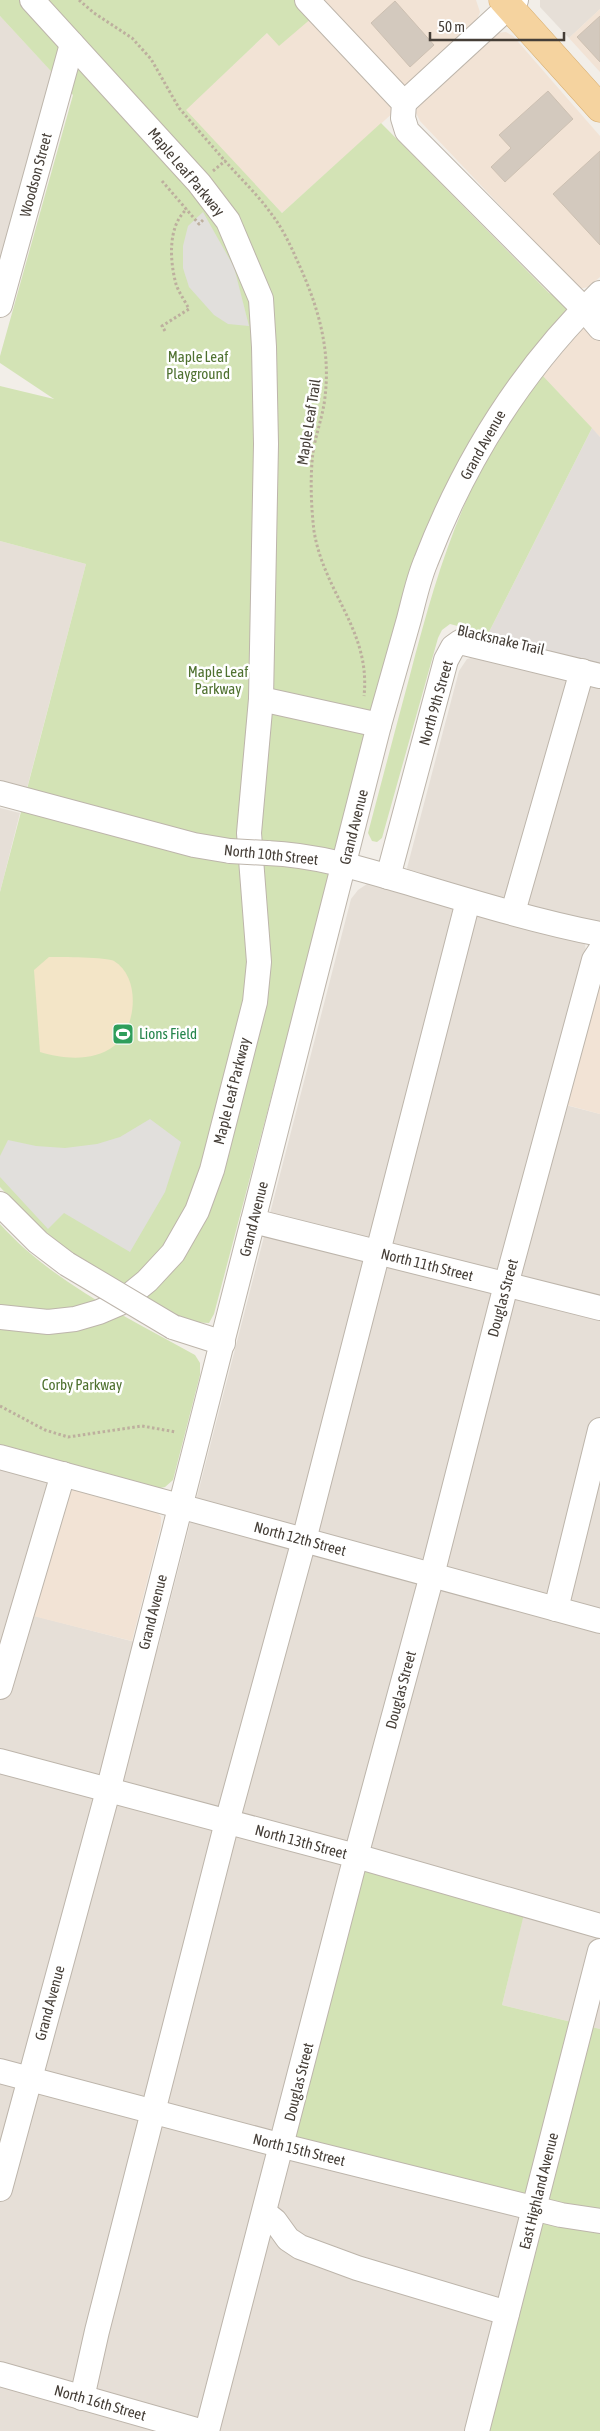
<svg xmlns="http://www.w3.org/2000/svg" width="600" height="2431" font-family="'Asap Condensed',sans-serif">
<rect width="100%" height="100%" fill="#f2eee8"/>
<g fill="#e6dfd7">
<path d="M540 0H600V9L569 38 540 7Z"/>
<path d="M0 16 52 72 0 264Z"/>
<path d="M0 541 86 564 27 788 0 781Z"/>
<path d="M479 656 600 684V926L411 874 407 868 459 671 467 659Z"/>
<path d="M0 808 20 813 0 892Z"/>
<path d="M380 882 578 938 585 943 586 954 550 1101 600 1114V2029L502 2005 528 1896 275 2151 522 2215 469 2431H0V1466L52 1481 16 1611 158 1648 351 899 358 890 367 884Z"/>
</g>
<g fill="#f2e3d5">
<path d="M315 0H476L480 12 475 25 403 89Z"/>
<path d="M600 9V72L569 38Z"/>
<path d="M313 17 392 100 395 111 282 213 185 110 267 33Z"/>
<path d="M506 32 513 36 600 136V277L588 287 579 289 420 121 416 113 419 102 497 33Z"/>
<path d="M600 306V437L543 376Z"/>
<path d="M600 965V1114L563 1104Z"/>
<path d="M67 1488 156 1511 161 1517V1526L132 1641 29 1615Z"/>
</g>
<path fill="#e2ddd9" d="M592 428 600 437V665L488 634Z"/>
<g fill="#d3e3b5">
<path d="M0 0H297L313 17 279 46 267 33 186 110 282 213 381 123 549 293 560 298 568 305 567 313 397 620 214 1314 209 1323C184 1323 166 1311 145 1300 90 1270 42 1233 0 1187V892L86 564 0 541V386L54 399 0 363V356L73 95 0 16Z"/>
<path d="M543 376 592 428 488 634 450 624 442 630 438 638 382 838 377 842 372 841 368 833C382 780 396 727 410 675 439 564 468 465 543 376Z"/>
<path d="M0 1224C53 1283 127 1317 195 1355L200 1363V1375L173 1480 165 1487 156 1489 0 1447Z"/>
<path d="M366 1866 525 1910 502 2005 600 2029V2431H486L544 2203 301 2141 291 2132 358 1871Z"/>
</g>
<path fill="#f3e5c7" d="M49 957C61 957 107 957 114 961 141 977 137 1028 114 1046 93 1062 63 1059 40 1052L34 970Z"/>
<g fill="#e1dfdc">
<path d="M203 212 234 267 249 326 228 324 214 315 189 287 183 268V246L188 226Z"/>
<path d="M150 1119 181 1142 165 1192 130 1252 64 1213 48 1229 0 1177V1156L8 1140 36 1146 65 1148 97 1144 120 1137Z"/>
</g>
<g fill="#d3c9be" stroke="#cdc0b2">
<path d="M395 1 434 45 410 67 371 23Z"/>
<path d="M600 16V62L577 37Z"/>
<path d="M548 91 573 119 505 182 491 167 511 148 499 135Z"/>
<path d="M600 151V245L553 194Z"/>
</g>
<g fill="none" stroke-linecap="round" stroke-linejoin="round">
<g stroke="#bdb5ab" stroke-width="26">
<g id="minor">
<path d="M307 0 404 103 403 118 407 131 584 309 600 328"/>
<path d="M404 103 516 0"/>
<path d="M0 305 72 44"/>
<path d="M261 699 379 725"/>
<path d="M0 793 194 845 230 851"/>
<path d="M267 853C319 855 369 871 419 886 479 904 539 922 600 934"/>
<path d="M388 877 446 660 453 647 460 642 600 676"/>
<path d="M513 912 582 671"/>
<path d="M0 1204 38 1242 67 1264"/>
<path d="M253 1221 600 1308"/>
<path d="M0 1317 48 1322 75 1319 99 1312 120 1303 147 1281 173 1253 197 1211 212 1170 255 1002 259 962 249 833 261 699 266 444 264 347 261 299 228 221 199 183 32 0"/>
<path d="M173 1327 223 1343"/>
<path d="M0 1457 600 1621"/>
<path d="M556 1609 600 1430"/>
<path d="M0 1687 63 1474"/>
<path d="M0 1761 356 1856 600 1926"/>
<path d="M0 2071 283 2146 561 2215 600 2221"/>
<path d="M0 2189 108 1791 379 725C389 690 399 655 409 619 414 600 418 580 426 561 465 460 522 369 600 293"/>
<path d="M265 2213 275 2221 288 2239 300 2247 357 2268 507 2313"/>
<path d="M0 2374 200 2431"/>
<path d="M82 2398 97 2331 227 1822 304 1540 468 901"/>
<path d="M207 2431 356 1856 432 1575 506 1285 594 960 600 951"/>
<path d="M477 2431 600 1951"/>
</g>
</g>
<g stroke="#d8ae70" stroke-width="29">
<path id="major" d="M503 0 600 108"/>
</g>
<g stroke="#bdaf9e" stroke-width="3" stroke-dasharray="2.5 2.5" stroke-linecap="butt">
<path d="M79 0 94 13 132 38 151 59 179 108 225 161"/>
<path d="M213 171 225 161C240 178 257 194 270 212 281 226 289 242 296 258 317 303 331 347 325 397 323 416 316 433 313 452 310 477 311 506 314 531 324 593 371 631 364 696"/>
<path d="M162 181 199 224 203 220"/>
<path d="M165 331 162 326 189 309C185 301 179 293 176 284 170 262 167 226 187 209"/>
<path d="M0 1406 45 1430 68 1437 142 1426 176 1432"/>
</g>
<use href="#minor" stroke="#fff" stroke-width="24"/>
<use href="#major" stroke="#f5d39f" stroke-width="28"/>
<g stroke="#bdb5ab" stroke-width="26" stroke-linecap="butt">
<g id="minor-bridge">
<path d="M230 851 267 853"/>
<path d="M67 1264 173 1327"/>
</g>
</g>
<use href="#minor-bridge" stroke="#fff" stroke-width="24"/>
</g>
<defs>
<g id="stadium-square" transform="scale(1.125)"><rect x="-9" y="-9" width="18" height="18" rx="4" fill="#2e9e5b" stroke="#fff"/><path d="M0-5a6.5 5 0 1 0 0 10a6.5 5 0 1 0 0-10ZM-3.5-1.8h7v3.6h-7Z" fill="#fff"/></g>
</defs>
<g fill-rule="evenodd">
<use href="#stadium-square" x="123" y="1034"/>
</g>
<g text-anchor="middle" stroke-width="5" stroke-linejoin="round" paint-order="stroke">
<g font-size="15" fill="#453e37" stroke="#fff">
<text transform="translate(186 172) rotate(50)" y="5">Maple Leaf Parkway</text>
<text transform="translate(36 175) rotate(-75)" y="5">Woodson Street</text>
<text transform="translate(309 422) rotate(-81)" y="5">Maple Leaf Trail</text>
<text transform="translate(483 445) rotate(-61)" y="5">Grand Avenue</text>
<text transform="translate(501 640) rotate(13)" y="5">Blacksnake Trail</text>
<text transform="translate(436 703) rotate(-74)" y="5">North 9th Street</text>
<text transform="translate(354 827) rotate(-76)" y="5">Grand Avenue</text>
<text transform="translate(271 855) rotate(6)" y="5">North 10th Street</text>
<text transform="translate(232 1091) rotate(-76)" y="5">Maple Leaf Parkway</text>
<text transform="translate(254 1219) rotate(-76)" y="5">Grand Avenue</text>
<text transform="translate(427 1265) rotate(14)" y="5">North 11th Street</text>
<text transform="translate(503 1298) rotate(-75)" y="5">Douglas Street</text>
<text transform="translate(300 1539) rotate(15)" y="5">North 12th Street</text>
<text transform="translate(153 1612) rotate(-76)" y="5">Grand Avenue</text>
<text transform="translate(401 1690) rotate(-75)" y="5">Douglas Street</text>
<text transform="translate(301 1842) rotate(15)" y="5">North 13th Street</text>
<text transform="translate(50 2003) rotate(-75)" y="5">Grand Avenue</text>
<text transform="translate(299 2082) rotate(-76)" y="5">Douglas Street</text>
<text transform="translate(299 2150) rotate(14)" y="5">North 15th Street</text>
<text transform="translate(539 2191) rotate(-76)" y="5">East Highland Avenue</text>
<text transform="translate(100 2403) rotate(16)" y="5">North 16th Street</text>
</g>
<g font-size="15" fill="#4f7130" stroke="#fff">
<text x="198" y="362">Maple Leaf<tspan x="198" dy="17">Playground</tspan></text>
<text x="218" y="677">Maple Leaf<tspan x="218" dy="17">Parkway</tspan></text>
<text x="82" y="1390">Corby Parkway</text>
</g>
<g font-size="15" fill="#27864d" stroke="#fff" text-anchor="start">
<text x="139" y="1039">Lions Field</text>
</g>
</g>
<path d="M430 32v8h134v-8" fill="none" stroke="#453e37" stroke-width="2.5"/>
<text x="438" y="32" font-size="15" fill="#453e37" stroke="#ffffff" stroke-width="4" paint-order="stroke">50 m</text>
</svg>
